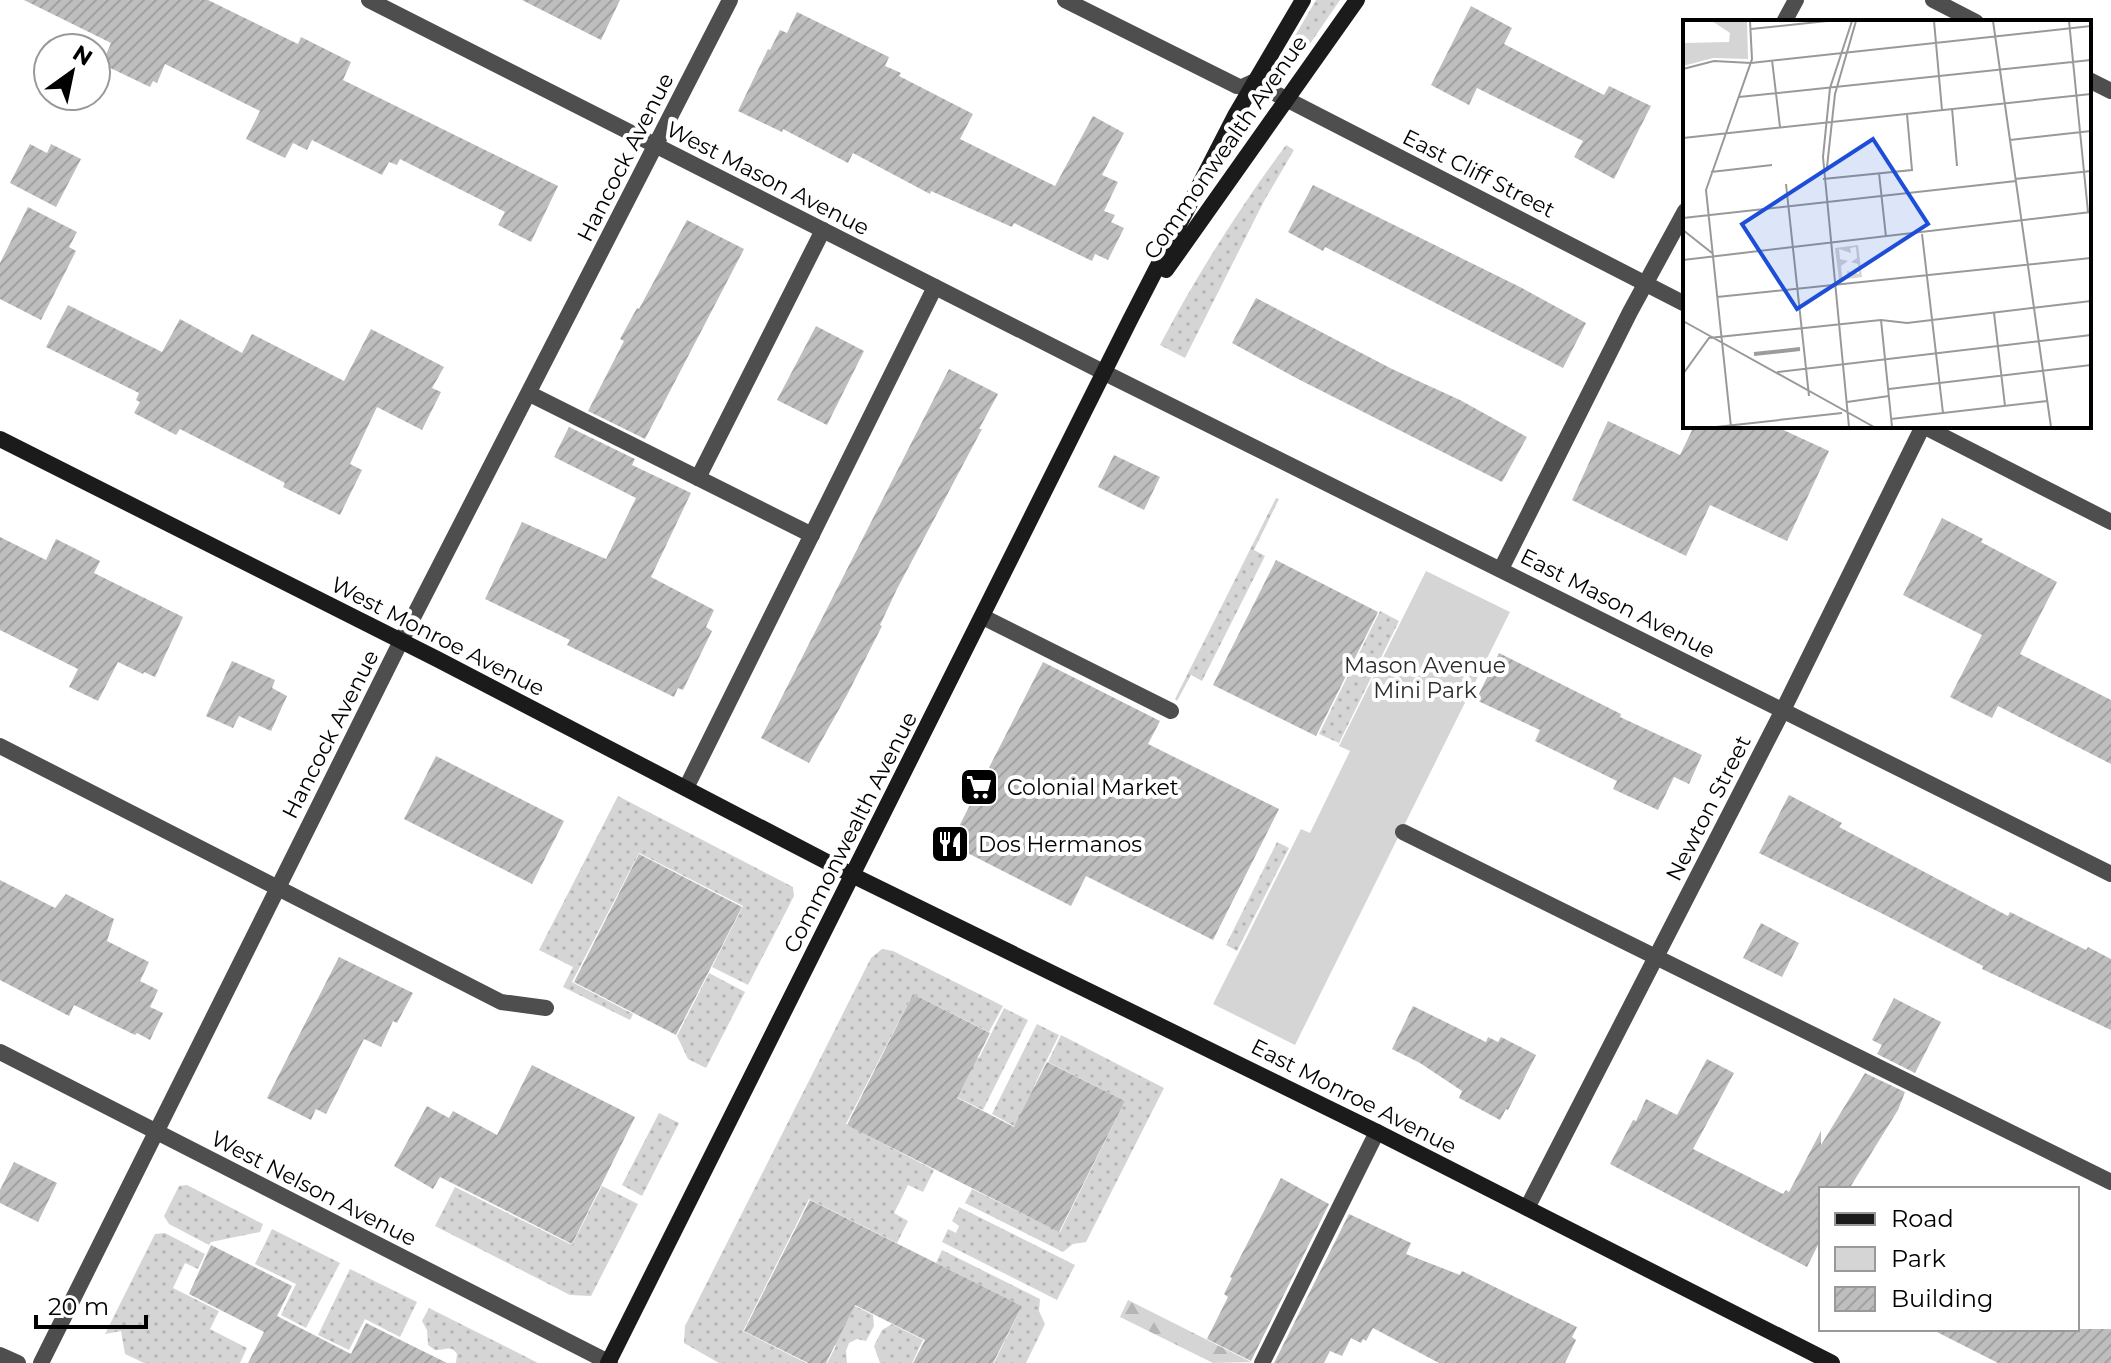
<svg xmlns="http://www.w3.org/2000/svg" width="2111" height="1363" font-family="Montserrat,sans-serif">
<defs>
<pattern id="grass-dots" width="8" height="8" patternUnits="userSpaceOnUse" patternTransform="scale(2)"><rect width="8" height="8" fill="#d5d5d5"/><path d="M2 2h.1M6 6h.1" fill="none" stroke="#b5b5b5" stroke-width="1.8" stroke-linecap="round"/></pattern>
<pattern id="forest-firs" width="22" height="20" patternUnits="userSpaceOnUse" patternTransform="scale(2)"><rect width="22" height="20" fill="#d5d5d5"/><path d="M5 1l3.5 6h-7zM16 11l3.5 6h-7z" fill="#b5b5b5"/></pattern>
<pattern id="building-hatch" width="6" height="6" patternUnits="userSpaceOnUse" patternTransform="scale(2)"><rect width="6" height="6" fill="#bebebe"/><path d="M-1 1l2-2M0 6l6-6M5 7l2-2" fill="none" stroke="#a2a2a2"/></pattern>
</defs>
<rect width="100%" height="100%" fill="#fff"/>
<g fill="url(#grass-dots)">
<path d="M1316 0H1340L1305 51 1293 57 1288 52 1289 46Z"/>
<path d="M1286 145 1294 150 1263 203 1185 358 1160 345C1197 274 1239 209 1286 145Z"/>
<path d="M1276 498 1279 499 1254 550 1265 556 1202 681 1191 675 1177 701 1175 699Z"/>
<path d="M1380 611 1399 621 1339 743 1319 734Z"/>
<path d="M618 796 793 887 794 896 748 985 712 967 743 906 639 853 572 982 633 1014 630 1020 563 987 573 967 539 950Z"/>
<path d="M1277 842 1289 848 1237 951 1226 945Z"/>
<path d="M882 949 893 951 1003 1006 989 1032 913 994 846 1124 934 1170 923 1192 908 1185 894 1213 908 1221 897 1243 809 1199 743 1331 806 1363H719L684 1343 685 1326 871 958Z"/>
<path d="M709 973 745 992 706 1068 688 1059 677 1036Z"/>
<path d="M1004 1008 1028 1020 983 1110 946 1092 966 1052 979 1058Z"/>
<path d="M1037 1024 1059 1035 1034 1086 1045 1093 1025 1132 992 1114Z"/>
<path d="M1061 1035 1164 1088 1086 1242 1073 1244 1063 1252 965 1203 972 1189 1060 1232 1125 1101 1048 1062Z"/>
<path d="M659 1113 679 1123 642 1196 622 1185Z"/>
<path d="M187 1185 263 1224 260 1232 211 1242 209 1245 169 1224 164 1216 179 1186Z"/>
<path d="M602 1186 638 1204 591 1296 570 1295 435 1226 455 1187 572 1245Z"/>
<path d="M959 1207 1075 1265 1057 1300 942 1242 948 1229 956 1233 959 1226 952 1221Z"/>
<path d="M272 1229 340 1263 306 1328 281 1315 296 1284 255 1264Z"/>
<path d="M165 1233 205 1254 198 1269 185 1263 173 1288 219 1311 210 1329 247 1348 240 1363H144L125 1354 121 1331 105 1334 155 1234Z"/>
<path d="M942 1250 1040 1299 1039 1311 1045 1324 1026 1363H994L1022 1306 936 1263Z"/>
<path d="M350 1269 417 1302 400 1337 365 1319 349 1350 318 1335Z"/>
<path d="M843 1300 873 1315 874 1326 866 1341 857 1339 849 1343 846 1351 847 1363H827L836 1346 823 1340Z"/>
<path d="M429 1308 538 1363H456L457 1354C450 1344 445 1351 435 1350L428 1345 427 1330 422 1321Z"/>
<path d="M892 1324 923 1340 912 1363H880L874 1346 882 1330Z"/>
</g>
<path fill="url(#forest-firs)" d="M1128 1300 1251 1362 1213 1363 1120 1317Z"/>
<path fill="#d5d5d5" d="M1426 571 1510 612 1295 1045 1213 1004 1301 829 1310 833 1350 751 1339 746Z"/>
<g fill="url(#building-hatch)">
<path d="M24 0H208L298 44 301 37 351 62 343 80 558 186 531 242 498 225 505 212 400 159 397 165 389 162 382 175 312 140 307 150 293 143 285 158 246 139 260 111 165 64 157 83 153 81 150 87 102 64 111 43Z"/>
<path d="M522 0H620L601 40Z"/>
<path d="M1471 6 1512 28 1504 44 1604 95 1609 86 1651 106 1614 179 1574 157 1583 141 1477 88 1469 105 1431 85Z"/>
<path d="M797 12 889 57 885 66 901 73 899 76 973 114 960 139 1055 186 1093 116 1124 133 1102 175 1118 182 1104 211 1115 215 1111 222 1124 228 1108 260 1095 254 1092 261 1014 223 1012 227 931 191 930 194 853 153 848 163 783 129 782 132 738 111 768 49 770 50 780 30 787 33Z"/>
<path d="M30 144 47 153 51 144 81 159 56 207 10 183Z"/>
<path d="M1313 185 1520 287 1586 323 1563 368 1359 264 1325 247 1323 251 1288 232Z"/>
<path d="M28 207 77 232 69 247 76 251 41 320 0 299V263Z"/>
<path d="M687 220 744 249 645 439 588 411 624 341 620 339 637 308 639 309Z"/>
<path d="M1256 298 1392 369 1460 400 1527 437 1502 482 1298 379 1232 343Z"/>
<path d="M68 305 162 352 180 319 242 353 252 334 344 381 371 329 444 367 432 388 441 392 422 430 377 407 350 464 362 470 340 515 283 487 285 483 180 429 176 435 134 413 140 402 136 400 139 393 46 347Z"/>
<path d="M816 326 864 351 827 425 777 400Z"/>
<path d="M949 369 998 394 979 429H982L897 589 880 625 882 626 847 695 809 763 761 738Z"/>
<path d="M1608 421 1680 455 1694 426H1775L1829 451 1787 541 1710 505 1686 556 1572 500Z"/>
<path d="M569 427 635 459 632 465 691 493 651 577 714 610 706 627 712 631 683 690 678 688 674 697 567 645 570 640 485 599 522 522 606 559 636 498 554 457Z"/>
<path d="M1114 455 1160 477 1144 510 1098 487Z"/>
<path d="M1942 518 1983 539 1981 542 2057 582 2020 654 2111 700V764L1998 706 1992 718 1950 697 1982 635 1903 595Z"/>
<path d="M0 537 46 560 56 539 100 561 94 573 183 617 155 677 144 672 143 674 118 662 98 701 69 687 78 669 0 630Z"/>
<path d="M1276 560 1378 612 1316 736 1213 685Z"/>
<path d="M1499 653 1621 714 1620 717 1702 755 1689 784 1674 777 1658 810 1613 789 1617 781 1535 741 1540 730 1476 700Z"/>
<path d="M232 661 275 680 272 688 287 696 271 731 239 716 233 728 206 716Z"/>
<path d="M1043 662 1160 721 1148 744 1279 809 1213 940 1086 876 1071 906 950 844Z"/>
<path d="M436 756 564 821 532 884 404 819Z"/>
<path d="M1789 795 1842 823 1839 827 2008 916 2010 912 2086 950 2088 947 2111 959V1030L1982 969 1983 966 1885 915 1759 853Z"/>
<path d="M639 854 742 907 676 1035 574 982Z"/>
<path d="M0 880 55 908 66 894 114 919 107 941 149 962 140 981 158 990 150 1007 163 1013 150 1040 137 1033 135 1035 74 1005 69 1016 0 980Z"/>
<path d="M1761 923 1799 943 1782 977 1743 958Z"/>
<path d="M339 957 413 993 397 1023 393 1021 381 1047 364 1039 326 1114 316 1109 311 1120 267 1098Z"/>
<path d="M913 994 990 1033 957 1098 987 1113 1014 1127 1047 1062 1125 1101 1059 1232 847 1125Z"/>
<path d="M1894 998 1941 1022 1915 1073 1877 1054 1882 1045 1872 1040Z"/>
<path d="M1413 1006 1486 1042 1488 1037 1498 1042 1501 1037 1536 1055 1508 1110 1506 1109 1500 1120 1459 1098 1462 1091 1420 1063 1392 1049Z"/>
<path d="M1707 1059 1734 1073 1693 1149 1783 1194 1786 1190 1789 1192 1821 1131V1145L1865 1073 1905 1092 1898 1110 1849 1189H1821V1239L1807 1267 1610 1164 1633 1120 1636 1121 1646 1099 1677 1115Z"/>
<path d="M532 1065 635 1117 572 1244 440 1177 433 1189 394 1166 427 1106 449 1118 453 1111 497 1135Z"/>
<path d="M14 1162 57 1183 38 1222 0 1203V1190Z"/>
<path d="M1281 1178 1329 1204 1251 1361 1207 1339 1228 1297 1224 1294 1232 1278 1230 1277Z"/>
<path d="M810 1200 1022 1306 993 1363H913L925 1340 855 1305 826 1363H808L744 1331Z"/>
<path d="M1349 1214 1411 1243 1406 1254 1460 1275 1462 1271 1577 1327 1572 1337 1576 1340 1565 1363H1439L1373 1328 1366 1341 1363 1339 1361 1343 1351 1338 1342 1356 1330 1351 1324 1363H1274Z"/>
<path d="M211 1245 292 1286 277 1316 351 1354 366 1323 447 1363H248L264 1332 189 1294Z"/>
<path d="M1931 1329H2111V1363H1998Z"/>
</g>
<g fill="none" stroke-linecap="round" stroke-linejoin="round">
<g stroke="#4e4e4e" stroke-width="16">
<path d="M1065 0 1237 86 1242 87 1253 82"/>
<path d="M1933 0 1976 22"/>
<path d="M1784 22 1796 0"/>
<path d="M2089 80 2111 91"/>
<path d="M530 394 812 535"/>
<path d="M698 478 823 230"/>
<path d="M1501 569 1630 312 1685 211"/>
<path d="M983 617 1171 711"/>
<path d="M0 746 501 1002 546 1008"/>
<path d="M686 788 935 287"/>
<path d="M1403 832 2111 1182"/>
<path d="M0 1355 18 1363"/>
<path d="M1262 1363 1377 1132"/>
</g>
<g stroke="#4e4e4e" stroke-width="16">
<path d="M369 0 1105 373 2111 874"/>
<path d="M1253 82 1685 304"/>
<path d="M1923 426 2111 522"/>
<path d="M0 1052 610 1363"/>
<path d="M1527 1208 1783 710 1923 426"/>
<path d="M41 1363 401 641 730 0"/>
</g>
<g stroke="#1b1b1b" stroke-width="16">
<path d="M1166 270 1357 0"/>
<path d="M0 439 437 659 854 876 1377 1132 1832 1363"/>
<path d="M608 1363 1130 320 1236 114 1303 0"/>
</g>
</g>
<defs>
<g id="supermarket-square" transform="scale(2)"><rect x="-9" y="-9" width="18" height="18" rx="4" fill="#000" stroke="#fff"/><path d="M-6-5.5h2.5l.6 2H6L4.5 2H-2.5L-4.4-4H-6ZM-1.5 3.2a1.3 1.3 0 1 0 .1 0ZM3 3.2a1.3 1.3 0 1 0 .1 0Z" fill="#fff"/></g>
<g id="restaurant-square" transform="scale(2)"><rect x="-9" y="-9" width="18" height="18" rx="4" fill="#000" stroke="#fff"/><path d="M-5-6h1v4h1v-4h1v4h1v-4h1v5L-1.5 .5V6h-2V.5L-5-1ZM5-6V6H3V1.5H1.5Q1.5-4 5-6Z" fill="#fff"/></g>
</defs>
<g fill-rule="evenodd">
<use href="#supermarket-square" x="979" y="787"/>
<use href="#restaurant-square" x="950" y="844"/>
</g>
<g text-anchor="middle" stroke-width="8" stroke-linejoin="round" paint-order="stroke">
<g font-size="22" fill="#000" stroke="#fff">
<text transform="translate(1225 147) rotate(-55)" y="8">Commonwealth Avenue</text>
<text transform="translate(625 157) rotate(-63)" y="8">Hancock Avenue</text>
<text transform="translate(1479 173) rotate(27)" y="8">East Cliff Street</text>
<text transform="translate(768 178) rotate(27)" y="8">West Mason Avenue</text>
<text transform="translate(1618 603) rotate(27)" y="8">East Mason Avenue</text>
<text transform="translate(438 636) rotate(27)" y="8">West Monroe Avenue</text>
<text transform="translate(330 734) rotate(-63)" y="8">Hancock Avenue</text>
<text transform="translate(1708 808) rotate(-63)" y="8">Newton Street</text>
<text transform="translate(850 832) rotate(-63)" y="8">Commonwealth Avenue</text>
<text transform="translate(1354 1096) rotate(27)" y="8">East Monroe Avenue</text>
<text transform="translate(314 1188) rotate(27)" y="8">West Nelson Avenue</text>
</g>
<g font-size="22" fill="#2c2c2c" stroke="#fff">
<text x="1425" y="673">Mason Avenue<tspan x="1425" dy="25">Mini Park</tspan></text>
</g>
<g font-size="22" fill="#000" stroke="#fff" text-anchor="start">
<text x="1007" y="795">Colonial Market</text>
<text x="978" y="852">Dos Hermanos</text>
</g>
</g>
<g transform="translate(1683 20)">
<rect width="408" height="408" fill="#fff"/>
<path d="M175 225 179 257 156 260 152 228ZM173 227 174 238 168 242 175 244 176 254 164 251 165 256 159 257 158 246 165 241 157 239 156 229 168 233 167 228Z" fill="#d5d5d5" fill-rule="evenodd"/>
<path d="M29 1H64L65 39 30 38 0 46 1 23 46 22 47 13Z" fill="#d5d5d5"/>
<path fill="none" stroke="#9c9c9c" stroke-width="4" d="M71 334 117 329"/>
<path fill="none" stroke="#999" stroke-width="2" d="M251 1 259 90M310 1 368 407M386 1 405 192M68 9 144 1M89 40 97 107M0 49 31 41 68 43 408 6M56 77 408 40M269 88 274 146M0 118 408 74M327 120 408 111M144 147 152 74 173 1M28 152 89 145M196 153 203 217M140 159 229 150 224 94M332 159 408 151M103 164 126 376M0 198 333 161M0 210 29 233M239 214 260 393M0 240 408 192M34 277 408 238M311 293 322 386M198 300 209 407M0 301 191 407M94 352 408 315M0 354 26 318 198 300 224 303 408 281M206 369 408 345M164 382 206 376M208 399 364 381M33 407 159 393M48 407 23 170 69 39 67 1M166 407 140 137 147 68 169 1"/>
<path fill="#1d4ed8" fill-opacity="0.15" stroke="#1d4ed8" stroke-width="4" d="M190 119 245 204 114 289 59 204Z"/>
<rect width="408" height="408" fill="none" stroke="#000" stroke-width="4"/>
</g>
<rect x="1819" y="1187" width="260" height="144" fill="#ffffff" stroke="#999999" stroke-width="2"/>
<rect x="1835" y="1213" width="40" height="12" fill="#1b1b1b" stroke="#999999" stroke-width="2"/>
<text x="1891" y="1227" font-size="24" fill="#000000">Road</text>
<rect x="1835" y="1247" width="40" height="24" fill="#d5d5d5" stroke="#999999" stroke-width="2"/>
<text x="1891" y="1267" font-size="24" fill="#000000">Park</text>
<rect x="1835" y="1287" width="40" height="24" fill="url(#building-hatch)" stroke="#999999" stroke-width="2"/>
<text x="1891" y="1307" font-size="24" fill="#000000">Building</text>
<g transform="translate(72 72) rotate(33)"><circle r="38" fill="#ffffff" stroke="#999999" stroke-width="2"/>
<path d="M0-6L14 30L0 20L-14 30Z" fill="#000000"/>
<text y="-12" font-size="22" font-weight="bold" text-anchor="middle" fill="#000000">N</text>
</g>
<path d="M36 1315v12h110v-12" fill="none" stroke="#000000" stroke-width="4"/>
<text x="48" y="1315" font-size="24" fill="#000000" stroke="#ffffff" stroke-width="6" paint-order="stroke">20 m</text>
</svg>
